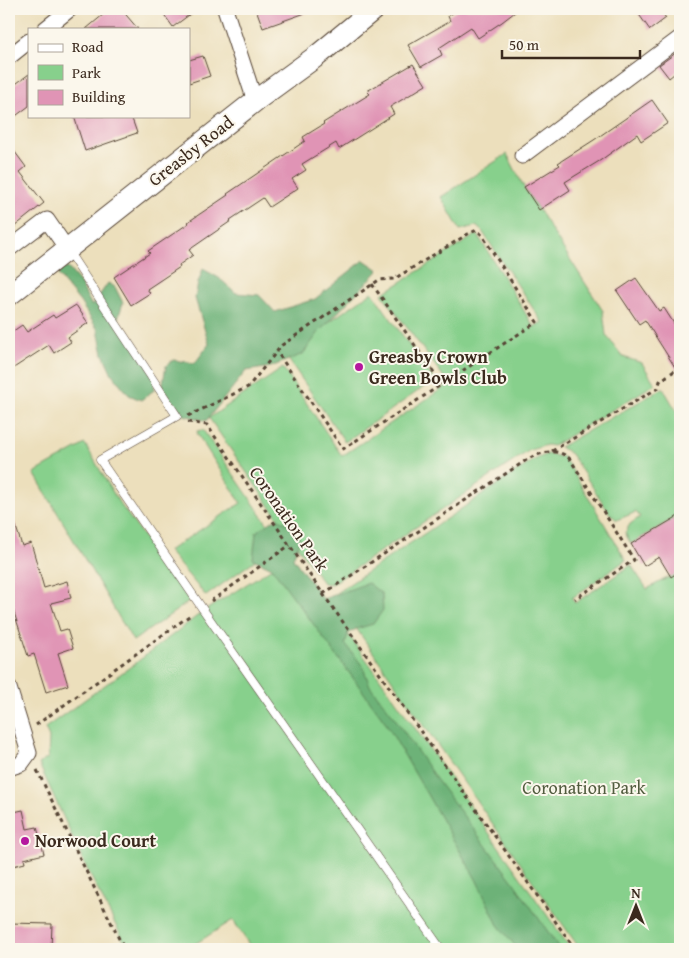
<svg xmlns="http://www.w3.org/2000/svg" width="689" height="958" font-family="'Gentium Book Plus',serif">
<rect width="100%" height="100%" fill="#fbf7ec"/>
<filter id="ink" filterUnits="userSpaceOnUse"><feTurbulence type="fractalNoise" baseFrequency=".02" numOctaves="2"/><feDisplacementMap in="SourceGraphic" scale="10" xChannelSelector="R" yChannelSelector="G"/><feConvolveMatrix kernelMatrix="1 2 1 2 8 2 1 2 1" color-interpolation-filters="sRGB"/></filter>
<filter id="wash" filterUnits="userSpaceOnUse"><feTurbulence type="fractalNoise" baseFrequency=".0096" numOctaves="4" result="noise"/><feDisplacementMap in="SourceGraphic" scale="20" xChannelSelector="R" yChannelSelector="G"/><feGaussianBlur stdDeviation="1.12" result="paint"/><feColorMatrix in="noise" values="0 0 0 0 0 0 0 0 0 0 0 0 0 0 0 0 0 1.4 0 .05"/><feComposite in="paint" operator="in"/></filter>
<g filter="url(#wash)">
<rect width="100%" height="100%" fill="#ecdfbc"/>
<g fill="#87d08c" stroke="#617d55">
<path d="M507 154 524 187 603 311 606 335 623 357 642 363 655 384 553 446 547 445 530 450 332 584 323 583 209 418 283 368 342 456 449 384 382 294 477 234 534 327 542 322 482 231 476 226 460 230 441 197Z"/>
<path d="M372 292 434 380 345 442 284 353Z"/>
<path d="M663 388 680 417V515L631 544 625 533 630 524 640 517 636 512 617 520 610 514 571 454 560 447Z"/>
<path d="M203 430 280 542 206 596 168 551 241 503 198 435 197 431Z"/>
<path d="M85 444 118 501 190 601 133 641 34 473Z"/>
<path d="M547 454 563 457 572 470 626 560 572 598 575 603 631 565 647 589 680 571V949H580L333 595 534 460Z"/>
<path d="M293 558 379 677 571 949H252L233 920 187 949H128L88 871 39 764 48 758 49 738 45 728 137 662 201 613 272 568Z"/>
</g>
<g fill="#6db278" stroke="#546e4b">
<path d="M364 260 379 270 319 332 303 354 271 367 246 371 206 421 184 415 162 388 166 366 173 360 195 363 209 344 195 298 198 283 203 269 219 278 236 293 259 295 275 312 315 299Z"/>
<path d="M68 268 79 281 92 306 108 283 115 287 123 303 117 321 155 376 154 390 141 400 129 395 112 374 103 354 98 330 80 302 58 275 62 269Z"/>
<path d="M277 518 292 526 300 539 293 558 323 599 368 583 382 594 383 610 373 624 356 629 348 634 345 644 362 665 370 686 392 714 436 779 514 883 560 949H518L498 925 476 879 384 720 272 568 253 559 256 532Z"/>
</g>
<g id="blocks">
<g fill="#e094b5">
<path d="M110 9H121L138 29H86Z"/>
<path d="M160 9H197L173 27Z"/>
<path d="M256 9H311V11L263 28Z"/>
<path d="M459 9H519L502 22 478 38 471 27 439 48 442 55 421 67 408 45 450 21 448 16Z"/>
<path d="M635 9H659L666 18 650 30Z"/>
<path d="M680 50V69L669 78 659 65Z"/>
<path d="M203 56 210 76 189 83V60Z"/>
<path d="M413 64 426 85 390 107 394 114 339 149 336 143 302 164 306 170 292 179 298 188 269 207 263 198 230 220 231 221 189 250 193 255 179 265 180 267 147 289 150 293 131 305 114 277 150 253 148 251 189 223 188 222 228 195 227 194 305 141 303 137 324 124 323 123 370 94 367 91Z"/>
<path d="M29 74V106L9 121V89Z"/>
<path d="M652 100 668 123 641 141 637 134 601 160 565 182 570 190 539 210 524 187 560 165 558 163 594 140Z"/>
<path d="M74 116H131L137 133 85 151Z"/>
<path d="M9 144 26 167 20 172 44 203 9 231Z"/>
<path d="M636 278 659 311 664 308 680 333V375L645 320 639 324 617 291Z"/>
<path d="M76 305 88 323 68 337 71 342 54 353 49 345 9 371V334L22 325 27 332 53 315 55 318Z"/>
<path d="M9 514H12L22 546 31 543 44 588 67 581 71 598 51 603 60 631 67 629 73 648 58 653 68 685 46 692 34 654 28 656 9 597Z"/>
<path d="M680 515V571L671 577 659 557 644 566 631 544Z"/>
<path d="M23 810 27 829 37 827 44 854 24 859 25 863 9 867V813Z"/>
<path d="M9 923 52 924 51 949H9Z"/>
</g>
</g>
</g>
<g filter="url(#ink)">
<use href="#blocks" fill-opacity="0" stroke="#564536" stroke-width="1"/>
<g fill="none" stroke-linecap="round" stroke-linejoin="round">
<g stroke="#564536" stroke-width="9">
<path id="lane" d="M68 251 177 416 100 460 202 608 441 949"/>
</g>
<g stroke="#564536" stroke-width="17">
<g id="street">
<path d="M225 9 255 101"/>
<path d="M45 29 70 9"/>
<path d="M9 57 29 41"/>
<path d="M522 156 680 38"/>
<path d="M9 249 47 220 67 249"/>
<path d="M9 688 29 753 21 764 9 768"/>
</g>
</g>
<g stroke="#564536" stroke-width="23">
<path id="secondary" d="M9 295 255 101 318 55 374 9"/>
</g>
<g stroke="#564536" stroke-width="3" stroke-dasharray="4 4" stroke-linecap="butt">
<path d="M372 284 442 384"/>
<path d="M188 416 248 387 282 345 379 280 394 279 468 234 477 230 482 235 537 322 343 449 277 352"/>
<path d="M188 422 207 425 323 594 575 949"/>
<path d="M552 451 658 388 660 381 680 367"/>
<path d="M323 594 528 459C542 452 557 447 570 459L634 560 575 599"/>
<path d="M211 601 290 545"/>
<path d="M36 725 192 614"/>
<path d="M37 770 124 949"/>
</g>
<use href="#lane" stroke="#fff" stroke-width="8"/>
<use href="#street" stroke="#fff" stroke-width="15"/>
<use href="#secondary" stroke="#fff" stroke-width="21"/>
</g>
</g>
<g fill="#b5179e" stroke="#fbf7ec" stroke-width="2">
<circle cx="359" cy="367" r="5"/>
<circle cx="25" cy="841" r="5"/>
</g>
<g text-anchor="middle" stroke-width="4" stroke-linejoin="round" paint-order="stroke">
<g font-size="18" fill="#3b2a1e" stroke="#fbf7ec">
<text transform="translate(191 151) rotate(-38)" y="6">Greasby Road</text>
<text transform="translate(289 519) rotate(55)" y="6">Coronation Park</text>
</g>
<g font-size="18" font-weight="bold" fill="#3b2a1e" stroke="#fbf7ec" text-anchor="start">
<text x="369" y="363">Greasby Crown<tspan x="369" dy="21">Green Bowls Club</tspan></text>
<text x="35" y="847">Norwood Court</text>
</g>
<g font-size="18" fill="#525c3f" stroke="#fbf7ec">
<text x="584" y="794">Coronation Park</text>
</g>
</g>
<rect width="689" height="958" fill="none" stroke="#fbf7ec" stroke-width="30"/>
<rect x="28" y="28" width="162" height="90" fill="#fbf7ec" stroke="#aea59a"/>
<rect x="38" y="44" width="25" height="8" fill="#ffffff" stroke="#aea59a"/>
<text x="72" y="52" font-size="15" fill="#3b2a1e">Road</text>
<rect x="38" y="65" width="25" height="15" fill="#87d08c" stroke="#aea59a"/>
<text x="72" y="78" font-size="15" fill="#3b2a1e">Park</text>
<rect x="38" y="90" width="25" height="15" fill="#e094b5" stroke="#aea59a"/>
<text x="72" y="102" font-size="15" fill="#3b2a1e">Building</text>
<g transform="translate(636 906)" stroke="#fbf7ec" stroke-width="4" paint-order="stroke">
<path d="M0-4L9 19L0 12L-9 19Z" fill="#3b2a1e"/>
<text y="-8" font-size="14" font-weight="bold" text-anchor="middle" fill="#3b2a1e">N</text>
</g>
<path d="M502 50v8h138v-8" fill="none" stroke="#3b2a1e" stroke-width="2.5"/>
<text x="509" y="50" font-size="15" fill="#3b2a1e" stroke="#fbf7ec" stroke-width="4" paint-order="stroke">50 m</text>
</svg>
